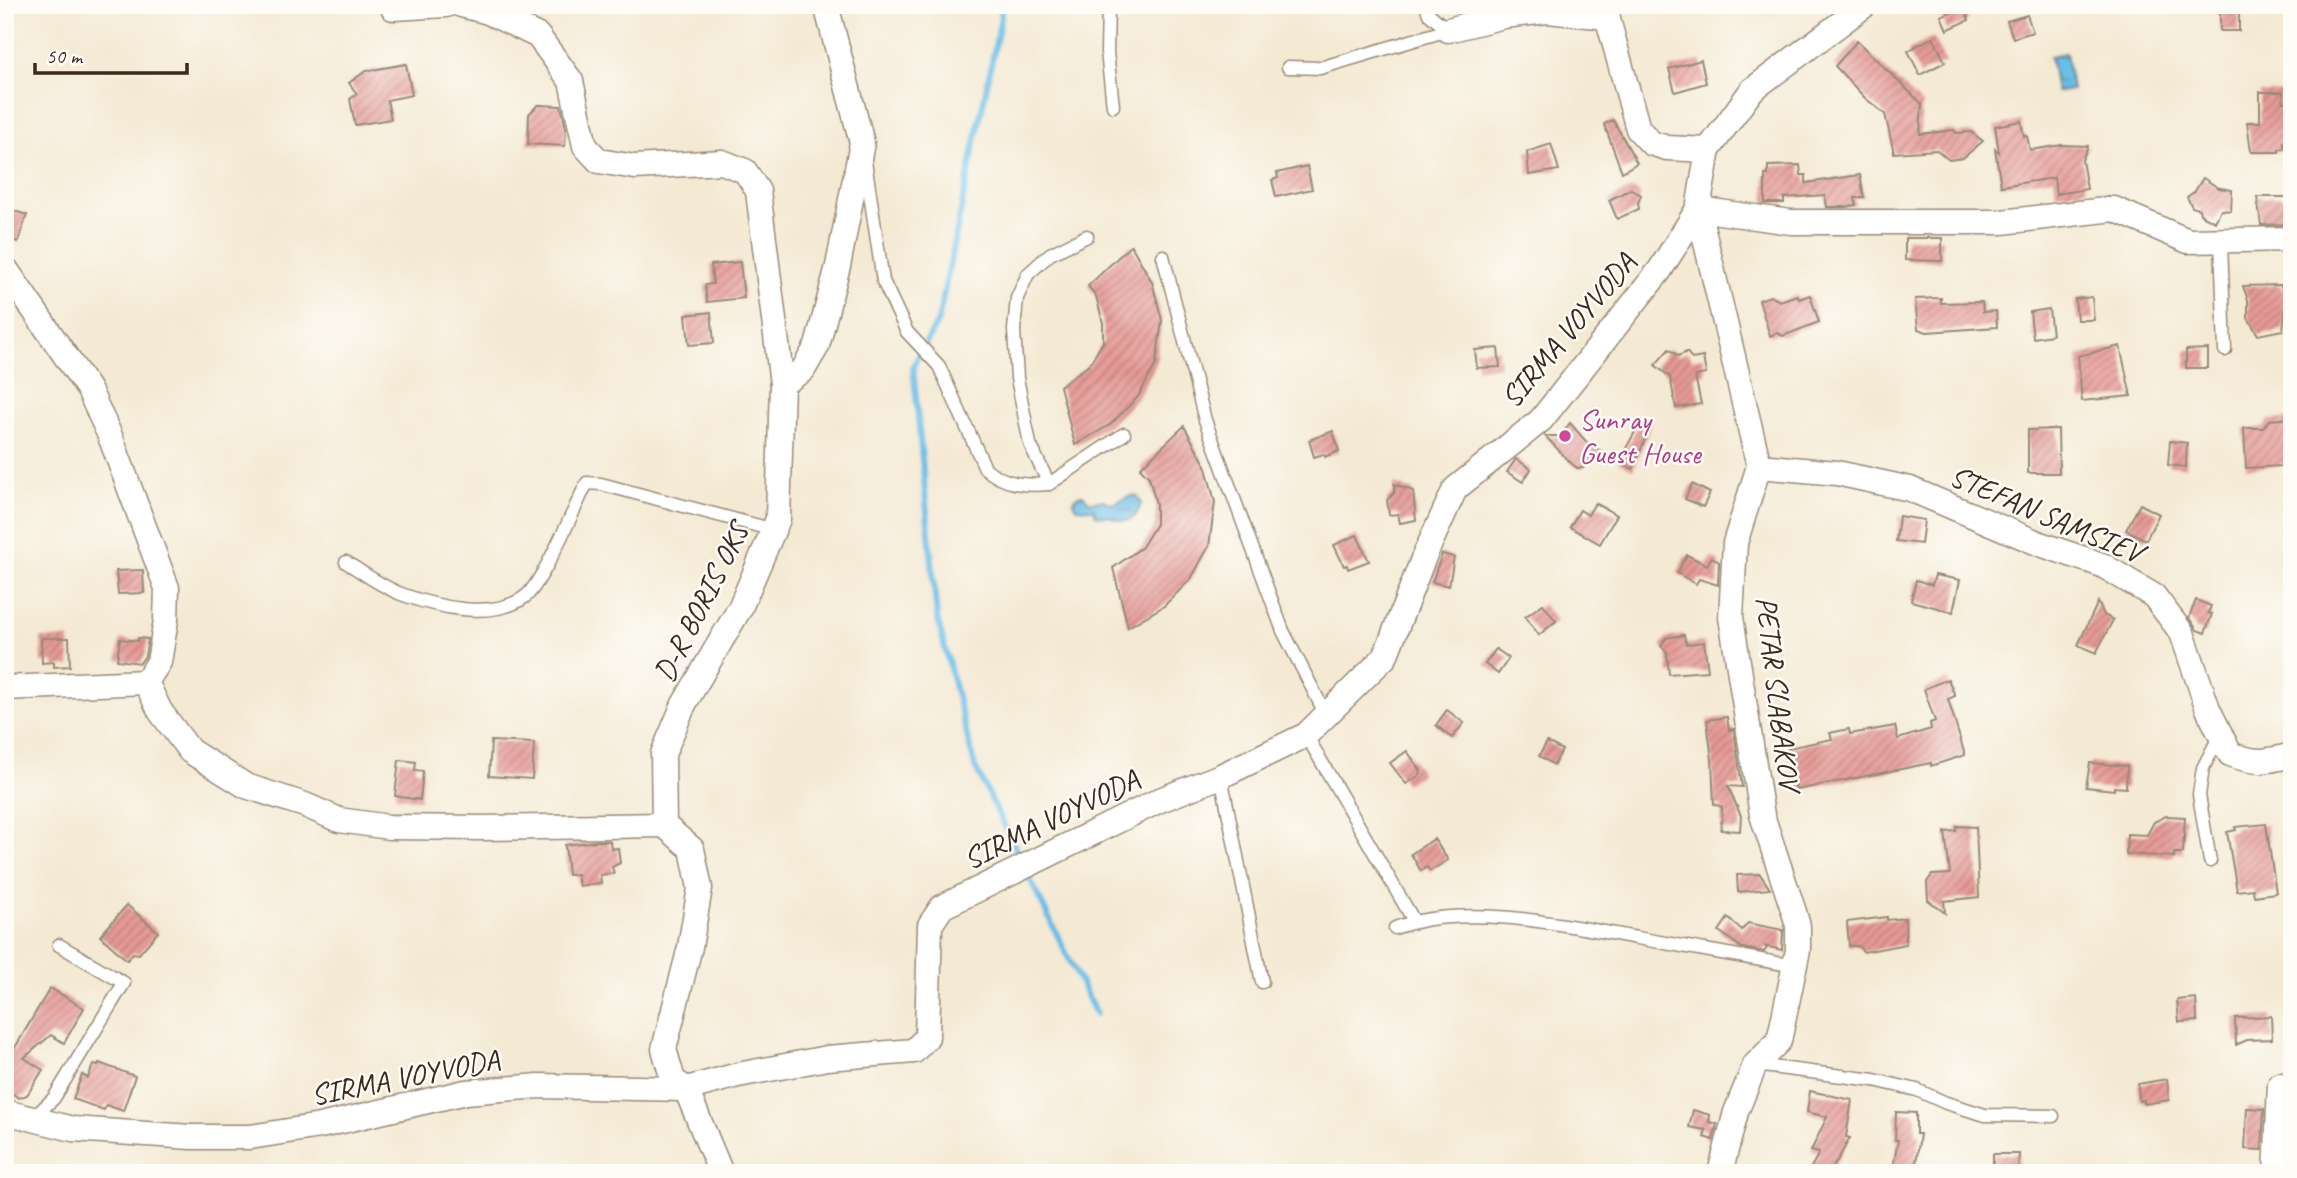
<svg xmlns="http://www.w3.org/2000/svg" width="2297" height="1178" font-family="Caveat,sans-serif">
<defs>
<pattern id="water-ripples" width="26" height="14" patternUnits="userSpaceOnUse" patternTransform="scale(1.75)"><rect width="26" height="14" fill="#6bbee7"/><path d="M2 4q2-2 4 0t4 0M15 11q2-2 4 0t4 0" fill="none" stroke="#599bbb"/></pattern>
<pattern id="building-hatch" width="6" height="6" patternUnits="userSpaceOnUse" patternTransform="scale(1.75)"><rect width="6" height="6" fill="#e69a96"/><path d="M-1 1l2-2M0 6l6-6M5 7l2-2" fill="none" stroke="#bc7e7a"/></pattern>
</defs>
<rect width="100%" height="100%" fill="#fdfcf7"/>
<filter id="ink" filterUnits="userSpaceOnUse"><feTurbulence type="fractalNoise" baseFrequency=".0143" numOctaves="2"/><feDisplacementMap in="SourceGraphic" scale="14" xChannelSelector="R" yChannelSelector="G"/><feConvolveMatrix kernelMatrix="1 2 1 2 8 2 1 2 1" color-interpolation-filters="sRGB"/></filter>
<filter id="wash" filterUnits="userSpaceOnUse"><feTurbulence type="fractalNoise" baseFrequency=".00686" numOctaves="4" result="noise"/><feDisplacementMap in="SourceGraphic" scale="28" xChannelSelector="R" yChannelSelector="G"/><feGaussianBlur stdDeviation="1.57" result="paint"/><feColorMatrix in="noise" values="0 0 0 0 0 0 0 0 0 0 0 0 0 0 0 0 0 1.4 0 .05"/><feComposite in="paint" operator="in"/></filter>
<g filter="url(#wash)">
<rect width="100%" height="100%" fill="#f4e9d3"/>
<g fill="url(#water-ripples)" stroke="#537482" stroke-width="2">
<path d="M2066 53 2072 90 2056 92 2050 56Z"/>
<path d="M1083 495 1090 502 1103 500 1113 504 1130 496H1137L1141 503C1138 514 1133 523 1120 520 1116 520 1112 516 1108 516 1104 516 1100 516 1096 515L1094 509 1076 508 1073 502 1077 496Z"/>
</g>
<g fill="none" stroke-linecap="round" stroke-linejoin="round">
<g stroke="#6bbee7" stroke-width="6">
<path d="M1000 5 1001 17 938 321 913 366 937 617 975 767 1022 861"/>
<path d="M1026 871 1096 1014"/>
</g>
</g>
<g id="blocks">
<g fill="url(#building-hatch)">
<rect x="2220" y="5" width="19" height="26"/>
<path d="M1963 6 1969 20 1947 30 1941 16Z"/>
<path d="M2027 15 2033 32 2013 38 2007 21Z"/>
<path d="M1933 37 1945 62 1920 75 1908 51Z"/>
<path d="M1857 41 1922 104 1920 134 1954 130 1956 133 1971 132 1983 141 1963 158 1949 160 1937 150 1894 153 1885 114 1865 98 1835 66Z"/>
<path d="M1701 60 1706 83 1675 92 1669 69Z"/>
<path d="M406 64 412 95 387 100 391 119 355 125 350 99 357 94 349 83 366 71Z"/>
<path d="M2260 92H2283V102H2292V143L2284 142V149H2279V152H2251L2247 122H2260Z"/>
<path d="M538 105 561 106 566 128 565 146 528 144 529 114Z"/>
<path d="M1613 120 1637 163 1622 172 1604 124Z"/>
<path d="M2021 121 2024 136H2027L2030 150 2062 145 2088 146 2082 160 2087 189 2056 194 2054 178 2001 186 1995 149 1999 152 1995 126Z"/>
<path d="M1551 144 1559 170 1529 175 1527 152Z"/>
<path d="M1800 165 1801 175H1806V183L1860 175 1864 197 1855 198 1856 205 1847 207H1827L1825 195 1784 198V203H1765V175H1768V166Z"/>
<path d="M1307 166 1312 189 1276 197 1272 180 1278 178 1277 173Z"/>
<path d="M2203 178 2219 188 2232 190 2231 211 2221 210 2215 222 2200 214 2199 209 2192 207 2187 197 2195 191Z"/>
<path d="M1631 189 1641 195 1638 203 1639 209 1617 219 1609 200Z"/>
<path d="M2257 197H2292V224L2261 225Z"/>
<path d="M5 208 27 215 18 242 5 238Z"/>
<path d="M1905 238H1942V261L1905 260Z"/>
<path d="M1131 245 1152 282 1162 320 1156 364 1138 397 1111 424 1075 445 1060 386 1089 365 1103 342V323L1096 296 1088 286Z"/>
<path d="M740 262 744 298 707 302 705 285 713 284 711 265Z"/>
<path d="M2281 285 2282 290H2287L2283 330 2258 335 2248 318V300L2243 286Z"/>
<path d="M1797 295 1799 299 1810 295 1819 322 1783 336 1777 333 1770 336 1759 300 1770 296 1780 301Z"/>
<path d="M2092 297 2094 320H2077L2075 299Z"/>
<path d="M1941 298V303L1982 302 1983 312 1996 311 1997 327 1927 332 1918 329 1915 299Z"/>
<path d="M2049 309 2052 335 2033 338 2030 312Z"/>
<path d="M711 312 714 343 689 345 686 315Z"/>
<path d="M2120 346 2131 396 2082 401 2078 356Z"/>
<path d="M1498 348 1500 367 1477 368 1475 350Z"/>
<path d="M1669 349 1678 356 1687 352 1692 359 1703 357 1706 374 1695 376 1701 404 1676 408 1670 377 1655 365Z"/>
<path d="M2208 349V368H2186V350Z"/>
<path d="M2292 418V463L2281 464V466L2246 468 2244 428H2263L2269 420Z"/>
<path d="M1641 421 1651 425 1633 469 1618 463Z"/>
<path d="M1570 423 1590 446 1601 451 1583 468H1577L1571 463 1545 436H1561Z"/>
<path d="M1184 426 1205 464 1215 502 1209 546 1191 579 1164 606 1128 627 1113 568 1142 547 1156 524V504L1149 477 1140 468Z"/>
<path d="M2058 429 2059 473H2028V430Z"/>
<path d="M1333 431 1339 451 1325 457 1324 454 1314 457 1309 440Z"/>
<path d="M2170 441 2187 443 2186 467 2168 465Z"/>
<path d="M1516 459 1531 469 1523 482 1507 472Z"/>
<path d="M1394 484 1413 491 1416 520 1400 523 1398 514 1389 515 1387 500 1394 493Z"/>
<path d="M1692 484 1710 493 1703 507 1685 499Z"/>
<path d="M1595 503 1617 515 1600 544 1570 527 1580 510 1588 515Z"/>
<path d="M2140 504 2159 514 2146 540 2126 530Z"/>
<path d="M1899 516 1924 520 1921 544 1896 541Z"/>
<path d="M1357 535 1369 561 1348 569 1347 565 1344 566 1334 545Z"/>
<path d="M1442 554 1454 557 1449 586 1432 582Z"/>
<path d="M1687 555 1707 565 1712 557 1719 562 1718 585 1699 579 1696 584 1677 573Z"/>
<path d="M143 570 144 593 118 594 116 571Z"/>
<path d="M1935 575 1960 580 1953 612 1911 601 1916 580 1932 585Z"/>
<path d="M2196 600 2211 606 2208 613 2212 614 2205 633 2197 630 2189 618Z"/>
<path d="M2098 602 2104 615 2113 620 2096 653 2078 645Z"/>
<path d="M1543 604 1556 621 1539 635 1525 617Z"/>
<path d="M1684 635 1686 644 1704 642 1708 671 1669 674 1667 652 1661 646 1666 638Z"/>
<path d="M41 638H69L70 666 54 667V662L42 663Z"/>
<path d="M138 638 148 639 145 656 140 663 117 660 120 639 138 641Z"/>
<path d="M1496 649 1509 658 1498 674 1485 664Z"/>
<path d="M1948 679 1955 696 1948 699 1965 755 1931 766V763L1796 790 1788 748 1832 739 1830 733 1849 729 1850 734 1895 726 1898 739 1931 729 1930 723 1935 721 1924 689Z"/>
<path d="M1447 710 1464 723 1452 738 1436 725Z"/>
<path d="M1727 717 1729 730 1734 729 1742 787 1728 786 1741 816 1740 831 1721 830 1722 807 1714 804 1712 760 1707 720Z"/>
<path d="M491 741 534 743 532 779 489 776Z"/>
<path d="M1547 742 1562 750 1554 765 1539 756Z"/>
<path d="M1407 751 1421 771 1420 775 1406 784 1390 763Z"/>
<path d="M399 760 416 762 415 770 423 771 420 800 395 796Z"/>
<path d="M2090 763 2127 766 2126 788 2114 787V790L2086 787Z"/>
<path d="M2166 816 2185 817 2183 853H2174V857L2126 854 2127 834 2147 835 2154 822Z"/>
<path d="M2266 824 2276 893 2254 896 2253 889 2237 891 2227 832 2236 830 2235 827Z"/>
<path d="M1957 826 1976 827 1979 897 1944 901 1945 913 1928 900 1927 882 1932 875 1950 874 1945 832 1956 831Z"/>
<path d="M1434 839 1448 860 1430 871 1427 867 1421 871 1411 854Z"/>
<path d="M597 841H610L611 849 618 848 620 863 612 867 614 873 600 875 601 883 579 886 577 874 568 875 565 845Z"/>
<path d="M1760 874 1770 889 1738 892 1737 875Z"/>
<path d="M127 905 158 932 139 954 133 953 127 960 100 936Z"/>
<path d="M1887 917V920L1905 918 1906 944 1864 952 1858 946H1849L1847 922Z"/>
<path d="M1728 918 1742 930 1748 923 1783 930 1782 950 1764 946 1767 948 1764 952 1742 948 1719 931Z"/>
<path d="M50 988 84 1008 64 1043 51 1035 24 1058 43 1070 27 1095 19 1098 5 1089V1046L13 1051Z"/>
<path d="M2196 998 2197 1021 2179 1022 2177 1000Z"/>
<path d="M2271 1016 2272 1039 2247 1040 2236 1045 2235 1018Z"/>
<path d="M99 1063 135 1076 123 1111 106 1105 104 1110 73 1099 82 1075 88 1078 93 1065 98 1066Z"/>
<path d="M2167 1079 2169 1100 2144 1104V1100L2139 1101 2138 1084Z"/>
<path d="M1810 1091 1852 1100 1846 1137 1850 1138 1830 1173H1808L1819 1153 1811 1151 1827 1117 1807 1112Z"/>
<path d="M2247 1108 2264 1109 2262 1150 2245 1149Z"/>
<path d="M1693 1110 1710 1115 1709 1122 1717 1124 1713 1140 1704 1137 1706 1130 1689 1127Z"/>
<path d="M1896 1112 1916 1113V1134H1920L1915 1171 1893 1168 1898 1140H1895Z"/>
<path d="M1993 1154H2019L2018 1173H1993Z"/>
</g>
</g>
</g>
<g filter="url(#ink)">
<use href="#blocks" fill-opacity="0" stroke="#988a78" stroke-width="2"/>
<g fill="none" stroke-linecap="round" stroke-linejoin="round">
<g stroke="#988a78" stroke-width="15">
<g id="lane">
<path d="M1108 5 1107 52 1113 106"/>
<path d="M1426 5 1429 14 1448 30"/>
<path d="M1288 67 1320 68 1448 30"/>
<path d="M865 161 883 281 907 332 939 366 985 468C1004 485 1025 486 1049 484"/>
<path d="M1087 236 1050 254 1028 274 1017 298 1014 330 1017 378 1030 444 1049 484 1124 434"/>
<path d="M2221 242 2225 350"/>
<path d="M1163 256 1205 420 1283 631 1326 715"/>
<path d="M346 562C363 573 382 587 401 594 436 607 494 621 526 596 543 582 575 506 587 483L601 484 774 530"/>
<path d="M1306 735 1414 921"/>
<path d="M1221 776 1262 982"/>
<path d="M2210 861 2199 795 2203 768 2220 735"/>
<path d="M1395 928C1463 902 1567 925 1637 938 1690 947 1742 957 1795 966"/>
<path d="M1755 1065 1874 1080 1917 1090 1946 1103 1985 1115 2053 1116"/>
<path d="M31 1120 54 1098 124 983 59 945"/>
</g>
</g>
<g stroke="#988a78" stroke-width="27">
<g id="street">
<path d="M461 5 488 12 538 36 571 81 585 146 599 161 635 167 722 162 745 171 758 191 782 384"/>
<path d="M1604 5 1638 129 1651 143 1667 148 1708 150"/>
<path d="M393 8 446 5"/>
<path d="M1448 30 1504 16 1547 11 1608 17"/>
<path d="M5 268 89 390 110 436 167 588 166 620 159 662 146 682 160 711 190 751 246 786 305 805 339 820 389 827 482 828 664 825"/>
<path d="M1759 466 1837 473 1910 489 2040 544 2102 565 2154 596 2182 633 2208 709 2230 754C2256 764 2265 762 2292 755"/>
<path d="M5 688 146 682"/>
<path d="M5 1112 73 1129 191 1137H250L320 1126 466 1092 539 1086 686 1089 738 1075 827 1058 914 1051 927 1037 930 925 942 907 1160 800 1221 776 1306 735 1385 657 1423 559 1455 489 1541 420 1660 270 1698 209 1708 150 1752 90 1865 5"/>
<path d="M721 1173 686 1089 673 1080 664 1049 690 947 700 888 692 849 664 825 663 754 684 704 740 608 778 519 782 384 803 370 817 346 838 266 862 143 826 5"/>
<path d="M1720 1173 1736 1112 1755 1065 1779 1041 1798 950V926L1794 912 1762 815 1731 617 1735 543 1759 466 1698 209 1791 222H2002L2114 209 2188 241 2292 239"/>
<path d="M2276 1173 2280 1085"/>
</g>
</g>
<use href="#lane" stroke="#fff" stroke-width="12"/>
<use href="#street" stroke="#fff" stroke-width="24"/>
</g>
</g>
<circle fill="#d1479c" stroke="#fdfcf7" stroke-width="2.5" cx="1565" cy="436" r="7"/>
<g text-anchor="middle" stroke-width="5" stroke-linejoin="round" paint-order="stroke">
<g font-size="30" fill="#3b2a1e" stroke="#fdfcf7">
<text transform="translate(1568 330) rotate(-50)" y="10">SIRMA VOYVODA</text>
<text transform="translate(2046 514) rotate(23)" y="10">STEFAN SAMSIEV</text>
<text transform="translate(701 602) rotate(-63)" y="10">D-R BORIS OKS</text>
<text transform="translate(1778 693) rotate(83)" y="10">PETAR SLABAKOV</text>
<text transform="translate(1051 819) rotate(-26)" y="10">SIRMA VOYVODA</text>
<text transform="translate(405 1077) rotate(-11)" y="10">SIRMA VOYVODA</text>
</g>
<g font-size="30" fill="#b23c85" stroke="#fdfcf7" text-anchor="start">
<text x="1579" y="429">Sunray<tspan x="1579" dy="34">Guest House</tspan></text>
</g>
</g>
<rect width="2297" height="1178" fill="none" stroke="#fdfcf7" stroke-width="28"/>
<path d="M35 63v10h152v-10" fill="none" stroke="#3b2a1e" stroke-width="3.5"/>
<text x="46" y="63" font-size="21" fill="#3b2a1e" stroke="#fdfcf7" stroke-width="5" paint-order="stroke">50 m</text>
</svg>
